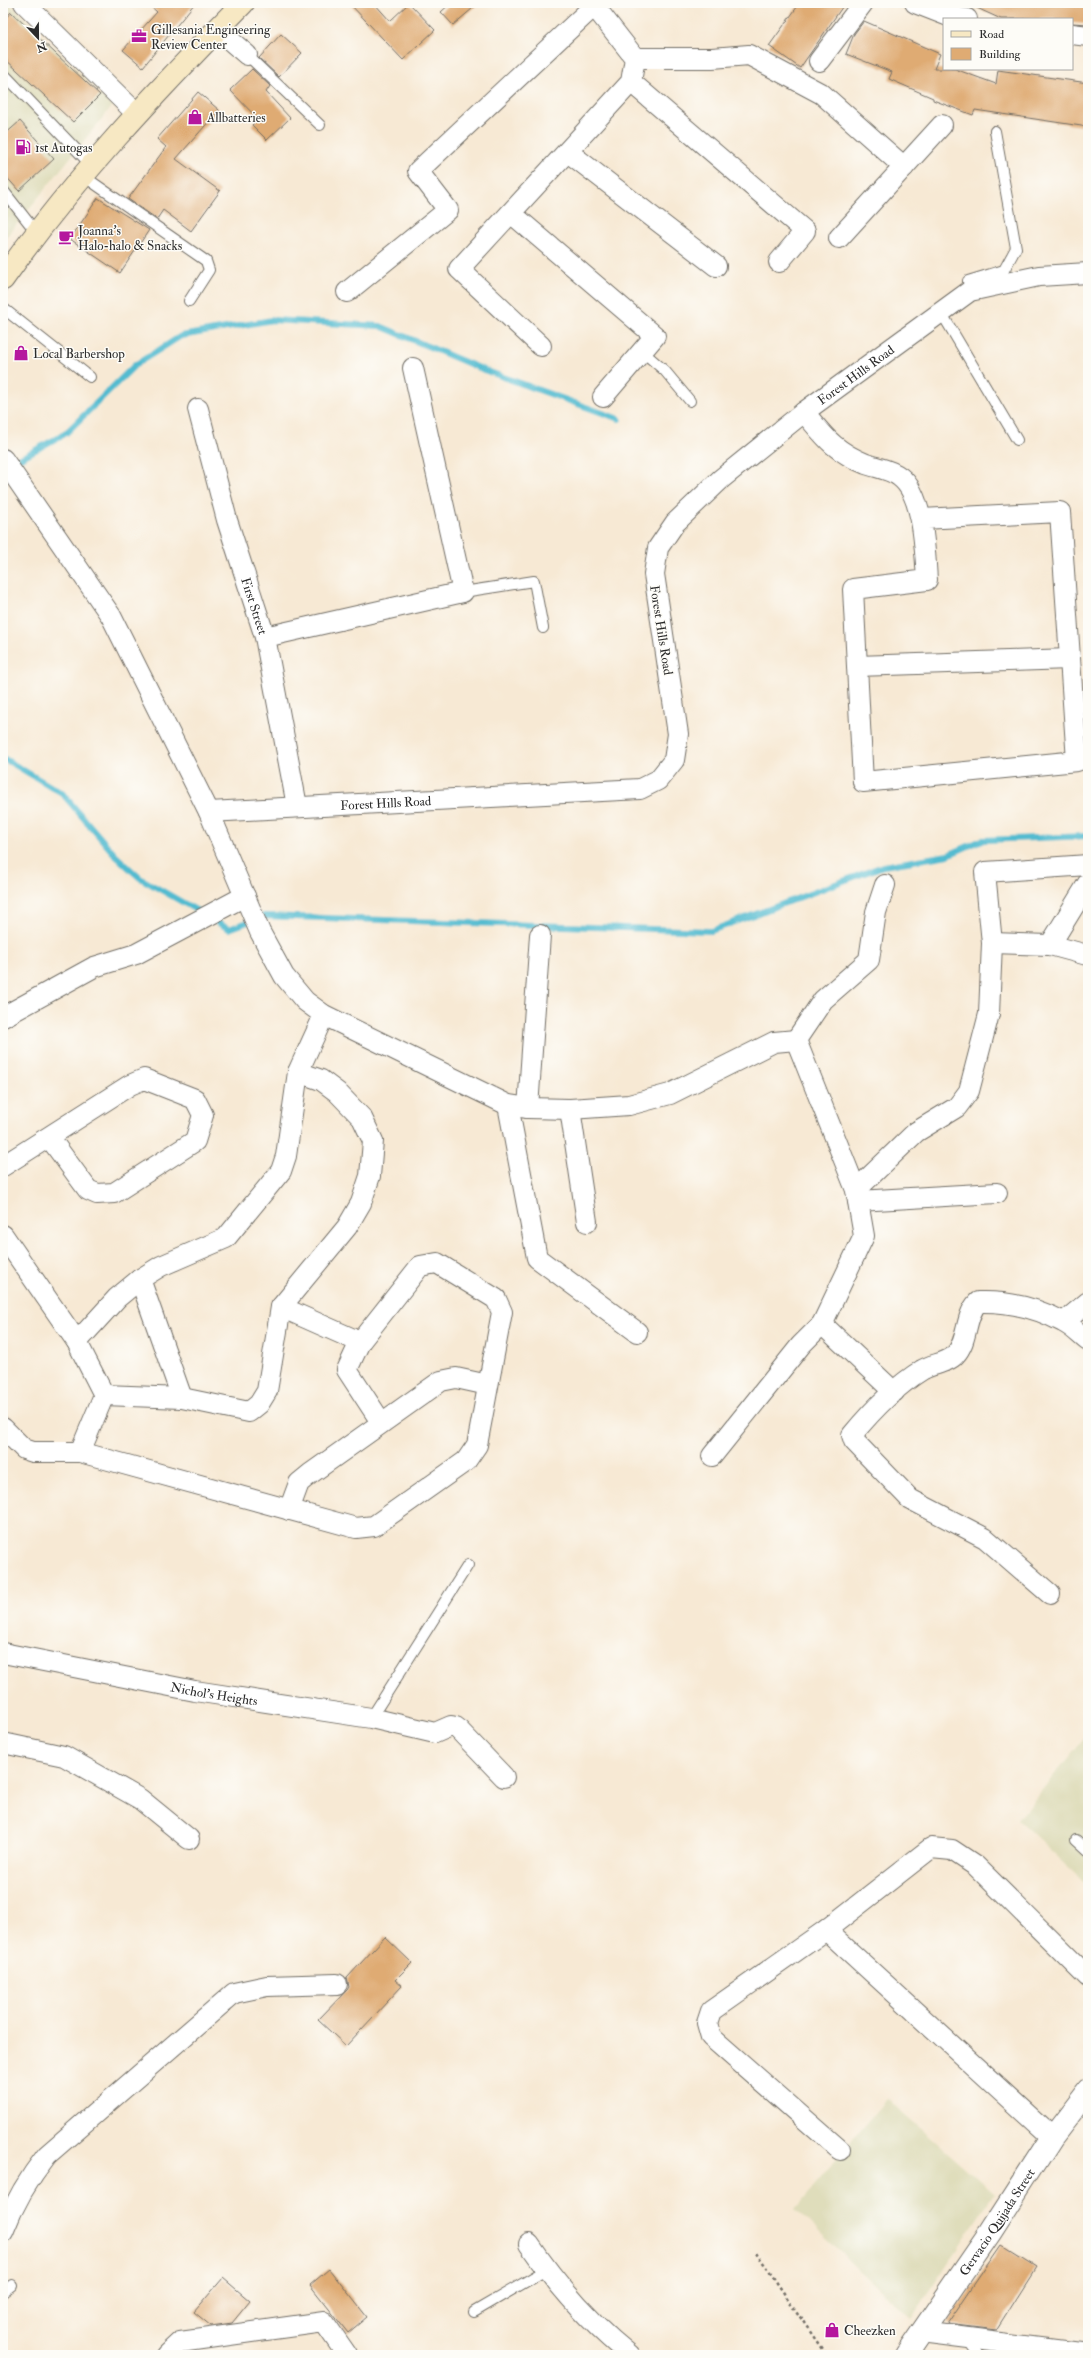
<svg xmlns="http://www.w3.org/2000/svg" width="1091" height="2358" font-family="'IM FELL Double Pica',serif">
<rect width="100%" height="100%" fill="#fdfcf7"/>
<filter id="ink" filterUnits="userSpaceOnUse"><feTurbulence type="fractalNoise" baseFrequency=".025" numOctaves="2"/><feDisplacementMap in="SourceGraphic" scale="8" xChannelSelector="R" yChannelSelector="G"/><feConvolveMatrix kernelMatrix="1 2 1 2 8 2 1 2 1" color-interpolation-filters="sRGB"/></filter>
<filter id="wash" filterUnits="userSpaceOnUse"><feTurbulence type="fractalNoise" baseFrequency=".012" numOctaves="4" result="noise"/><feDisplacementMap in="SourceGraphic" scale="16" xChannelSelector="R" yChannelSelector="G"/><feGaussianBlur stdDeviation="0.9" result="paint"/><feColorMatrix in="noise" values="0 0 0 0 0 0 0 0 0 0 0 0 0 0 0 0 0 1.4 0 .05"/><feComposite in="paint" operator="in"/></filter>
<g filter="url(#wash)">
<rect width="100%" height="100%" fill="#f7e9d4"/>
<g fill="#dfddbb">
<path d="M3 3H9L112 106 3 241Z"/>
<path d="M1088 1733V1885L1018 1820Z"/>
<path d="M887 2099 994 2193 911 2319 795 2209Z"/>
</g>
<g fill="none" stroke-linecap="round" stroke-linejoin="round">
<g stroke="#52bbd0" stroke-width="6">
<path d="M10 464 66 433 135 365 181 336 272 320 380 326 484 370 619 419"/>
<path d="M3 758 62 793 116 856 140 878 203 914"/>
<path d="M211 919 229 929 264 916 711 931 883 866 948 855 982 840 1088 836"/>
</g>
</g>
<g id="blocks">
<g fill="#dfab73">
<path d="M147 3H195L143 67 123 50 157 12Z"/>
<path d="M349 3H374L390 21 409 3 435 30 403 60Z"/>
<path d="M451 3H479L453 25 441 12Z"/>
<path d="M800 3H845L800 68 769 46Z"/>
<path d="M966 3H1088V24L1072 23V19H1001Z"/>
<path d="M11 12 100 95 73 122 3 57V21Z"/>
<path d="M864 21 940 54 934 69H955L996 84 998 70 1088 83V127L975 110 973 115 933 100V98L889 79 892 72 846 54 854 34Z"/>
<path d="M281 34 302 53 279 77 259 58Z"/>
<path d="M252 69 270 86 266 92 290 118 267 140 252 125 258 119 230 90Z"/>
<path d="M198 92 219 110 176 159 220 191 191 231 163 210 157 219 128 199 166 147 157 139Z"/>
<path d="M20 121 54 159 19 191 3 173V136Z"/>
<path d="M98 198 149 230 120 273 70 239Z"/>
<path d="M385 1937 412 1963 395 1980 402 1986 346 2046 318 2020 347 1990 349 1987 347 1978Z"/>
<path d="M1001 2245 1036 2267 996 2330 947 2324Z"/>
<path d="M329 2269 367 2317 348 2333 310 2285Z"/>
<path d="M223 2278 250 2301 232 2323 211 2326 194 2312Z"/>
</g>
</g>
</g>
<g filter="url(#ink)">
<use href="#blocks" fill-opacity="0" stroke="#726e66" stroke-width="1"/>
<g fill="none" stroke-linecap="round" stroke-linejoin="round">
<g stroke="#726e66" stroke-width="12">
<g id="service">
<path d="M247 55 320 125"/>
<path d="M3 73 91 165"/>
<path d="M82 175 206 261 209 270 189 301"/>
<path d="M3 190 36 232"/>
<path d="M970 291 968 281 1004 270 1016 248 995 131"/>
<path d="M3 308 90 377"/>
<path d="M941 312 1017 440"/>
<path d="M642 351 665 371 690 401"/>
<path d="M463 592 534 581 543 628"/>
<path d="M371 1718 468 1565"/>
<path d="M1076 1840 1088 1851"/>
<path d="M3 2292 12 2285"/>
<path d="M474 2312 546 2270"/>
<path d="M967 2339 979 2355"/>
</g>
</g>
<g stroke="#726e66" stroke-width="22">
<g id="minor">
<path d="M24 3 136 113"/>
<path d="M915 3 951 17 967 19"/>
<path d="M217 29 247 55"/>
<path d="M1072 34 1088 36"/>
<path d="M635 58H712L749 55 822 94 904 167"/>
<path d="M819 61 863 3"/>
<path d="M631 82 805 231 779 262"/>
<path d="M568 152 716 266"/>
<path d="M511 213 655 336 603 397"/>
<path d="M839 238 942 125"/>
<path d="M347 292 448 210 418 171 594 6"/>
<path d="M541 346 459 269 631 82 635 58 592 3"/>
<path id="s1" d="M198 409 227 520 265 637 297 806"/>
<path d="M804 412C825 437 834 451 866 464 877 468 890 469 900 477 924 495 925 552 927 580L853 589 863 782 1077 761 1060 512 922 519"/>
<path d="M3 459 111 616 209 812 260 932 284 976 305 1001 324 1015 508 1105 528 1108 570 1109 629 1105 670 1094 774 1042 796 1040 856 1190 864 1236 822 1324 801 1345 712 1456"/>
<path d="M265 637 463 592 413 368"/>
<path d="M857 666 1070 659"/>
<path id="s2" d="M209 812 640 789 658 780 674 760 678 734 654 574 658 548 675 523 721 479 804 412 970 291 1039 276 1088 273"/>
<path d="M992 943 1050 945 1087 955"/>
<path d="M1050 945 1088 883"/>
<path d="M3 1017 94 967 136 954 245 896"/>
<path d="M796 1040 823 1000 869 960 876 912 885 885"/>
<path d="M508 1105 537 1258 637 1332"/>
<path d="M528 1108 540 935"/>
<path d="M570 1109 587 1222"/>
<path d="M3 1166 130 1085 144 1079 195 1099 203 1115 195 1141 114 1193 97 1194 88 1190 49 1137"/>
<path d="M856 1190 916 1132 957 1107 969 1091 989 1014 992 943 985 872 1088 865"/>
<path d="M858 1201 997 1193"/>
<path d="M3 1235 77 1342 104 1395 80 1452"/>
<path d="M140 1279 182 1398"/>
<path d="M281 1307 360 1342"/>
<path d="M1064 1322 1088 1302"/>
<path d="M822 1324 894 1392"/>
<path d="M77 1342 117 1298 140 1279 161 1266 226 1238 281 1171 286 1156 298 1072 324 1015"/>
<path d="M104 1395 182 1398 249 1412 259 1404 267 1391 281 1307 347 1227 361 1203 370 1176 373 1141 362 1118 337 1092 321 1080 298 1072"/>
<path d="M3 1428 24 1449 33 1452H80L356 1528 374 1526 466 1461 477 1445 502 1312 496 1299 437 1263 420 1266 360 1342 347 1370 381 1422"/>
<path d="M289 1510 299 1483 310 1474 441 1381 456 1378 488 1385"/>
<path d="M1050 1594 985 1538 910 1499 854 1441 852 1435C871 1412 896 1386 922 1370 931 1364 948 1363 955 1355 969 1340 964 1317 978 1302 1007 1301 1037 1308 1063 1322 1072 1326 1080 1335 1088 1341"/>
<path id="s3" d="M3 1653 195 1691 371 1718 435 1733 451 1726 456 1727 504 1777"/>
<path d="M3 1743 64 1756 140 1799 189 1839"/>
<path d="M826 1930 1052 2137"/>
<path d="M840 2150 711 2037 707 2023 711 2011 826 1930 931 1848 952 1850 976 1866 1088 1977"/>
<path d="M3 2232C14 2203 28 2179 47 2155L234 1993 267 1986 337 1984"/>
<path d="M529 2244C557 2285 591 2324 630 2355"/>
<path d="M921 2332 1088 2353"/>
<path d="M166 2355 180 2342 324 2322 347 2355"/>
</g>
</g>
<g stroke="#726e66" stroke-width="24">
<g id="tertiary">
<path id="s4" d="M906 2355 990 2233 1052 2137 1088 2090"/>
</g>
</g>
<g stroke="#726e66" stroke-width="24">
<path id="secondary" d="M3 279C74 178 157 91 243 3"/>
</g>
<path stroke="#726e66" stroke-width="2.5" stroke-dasharray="3 3" stroke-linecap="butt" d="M756 2252 826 2355"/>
<use href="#service" stroke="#fff" stroke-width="10"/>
<use href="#minor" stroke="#fff" stroke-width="20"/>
<use href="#tertiary" stroke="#fff" stroke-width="22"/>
<use href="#secondary" stroke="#f7e8c3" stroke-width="22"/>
</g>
</g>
<defs>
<g id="office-bare" transform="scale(1.2)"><path d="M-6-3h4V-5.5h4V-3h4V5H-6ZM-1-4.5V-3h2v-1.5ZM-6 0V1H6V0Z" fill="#b5179e" stroke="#fdfcf7" stroke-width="2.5" paint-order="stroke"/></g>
<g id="shop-bare" transform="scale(1.2)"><path d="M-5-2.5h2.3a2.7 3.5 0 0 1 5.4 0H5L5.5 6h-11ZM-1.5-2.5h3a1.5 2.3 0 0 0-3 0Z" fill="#b5179e" stroke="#fdfcf7" stroke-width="2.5" paint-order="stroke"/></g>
<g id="fuel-bare" transform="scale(1.2)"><path d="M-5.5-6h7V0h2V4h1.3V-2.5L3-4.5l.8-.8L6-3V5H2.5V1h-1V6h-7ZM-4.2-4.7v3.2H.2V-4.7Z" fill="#b5179e" stroke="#fdfcf7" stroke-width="2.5" paint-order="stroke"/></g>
<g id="cafe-bare" transform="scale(1.2)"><path d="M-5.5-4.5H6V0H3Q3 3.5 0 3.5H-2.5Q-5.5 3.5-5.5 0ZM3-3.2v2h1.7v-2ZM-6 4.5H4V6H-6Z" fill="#b5179e" stroke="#fdfcf7" stroke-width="2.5" paint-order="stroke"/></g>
</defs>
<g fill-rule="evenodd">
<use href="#office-bare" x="139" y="36"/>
<use href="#shop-bare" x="195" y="117"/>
<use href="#fuel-bare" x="23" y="147"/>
<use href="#cafe-bare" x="66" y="237"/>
<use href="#shop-bare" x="21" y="353"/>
<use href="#shop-bare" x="832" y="2330"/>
</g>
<g text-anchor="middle" stroke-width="3" stroke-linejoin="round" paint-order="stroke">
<g font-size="13" fill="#2b2b2b" stroke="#fdfcf7" text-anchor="start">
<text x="151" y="34">Gillesania Engineering<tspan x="151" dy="15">Review Center</tspan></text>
<text x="207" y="122">Allbatteries</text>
<text x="35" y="152">1st Autogas</text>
<text x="78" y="235">Joanna's<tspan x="78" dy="15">Halo-halo &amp; Snacks</tspan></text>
<text x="33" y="358">Local Barbershop</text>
<text x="844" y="2335">Cheezken</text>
</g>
<g font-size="13" fill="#2b2b2b" stroke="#fdfcf7">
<text dy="5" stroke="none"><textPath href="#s2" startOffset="956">Forest Hills Road</textPath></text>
<text dy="5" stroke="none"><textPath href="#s1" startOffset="205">First Street</textPath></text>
<text transform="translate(662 630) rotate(81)" y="5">Forest Hills Road</text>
<text dy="5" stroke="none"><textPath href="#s2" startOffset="177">Forest Hills Road</textPath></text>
<text dy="5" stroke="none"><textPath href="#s3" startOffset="215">Nichol's Heights</textPath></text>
<text dy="5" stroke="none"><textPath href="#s4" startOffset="161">Gervacio Quijada Street</textPath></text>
</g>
</g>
<rect width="1091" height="2358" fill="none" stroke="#fdfcf7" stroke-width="16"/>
<rect x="943" y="18" width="130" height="52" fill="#fdfcf7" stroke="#a9a8a5"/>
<rect x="951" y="31" width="20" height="6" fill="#f7e8c3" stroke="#a9a8a5"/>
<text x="979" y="38" font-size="12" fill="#2b2b2b">Road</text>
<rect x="951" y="48" width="20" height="12" fill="#dfab73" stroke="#a9a8a5"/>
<text x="979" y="58" font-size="12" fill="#2b2b2b">Building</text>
<g transform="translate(38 38) rotate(158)" stroke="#fdfcf7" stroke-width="3" paint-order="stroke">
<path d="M0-3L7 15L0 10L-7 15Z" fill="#2b2b2b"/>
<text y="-6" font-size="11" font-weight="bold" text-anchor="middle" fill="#2b2b2b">N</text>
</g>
</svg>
